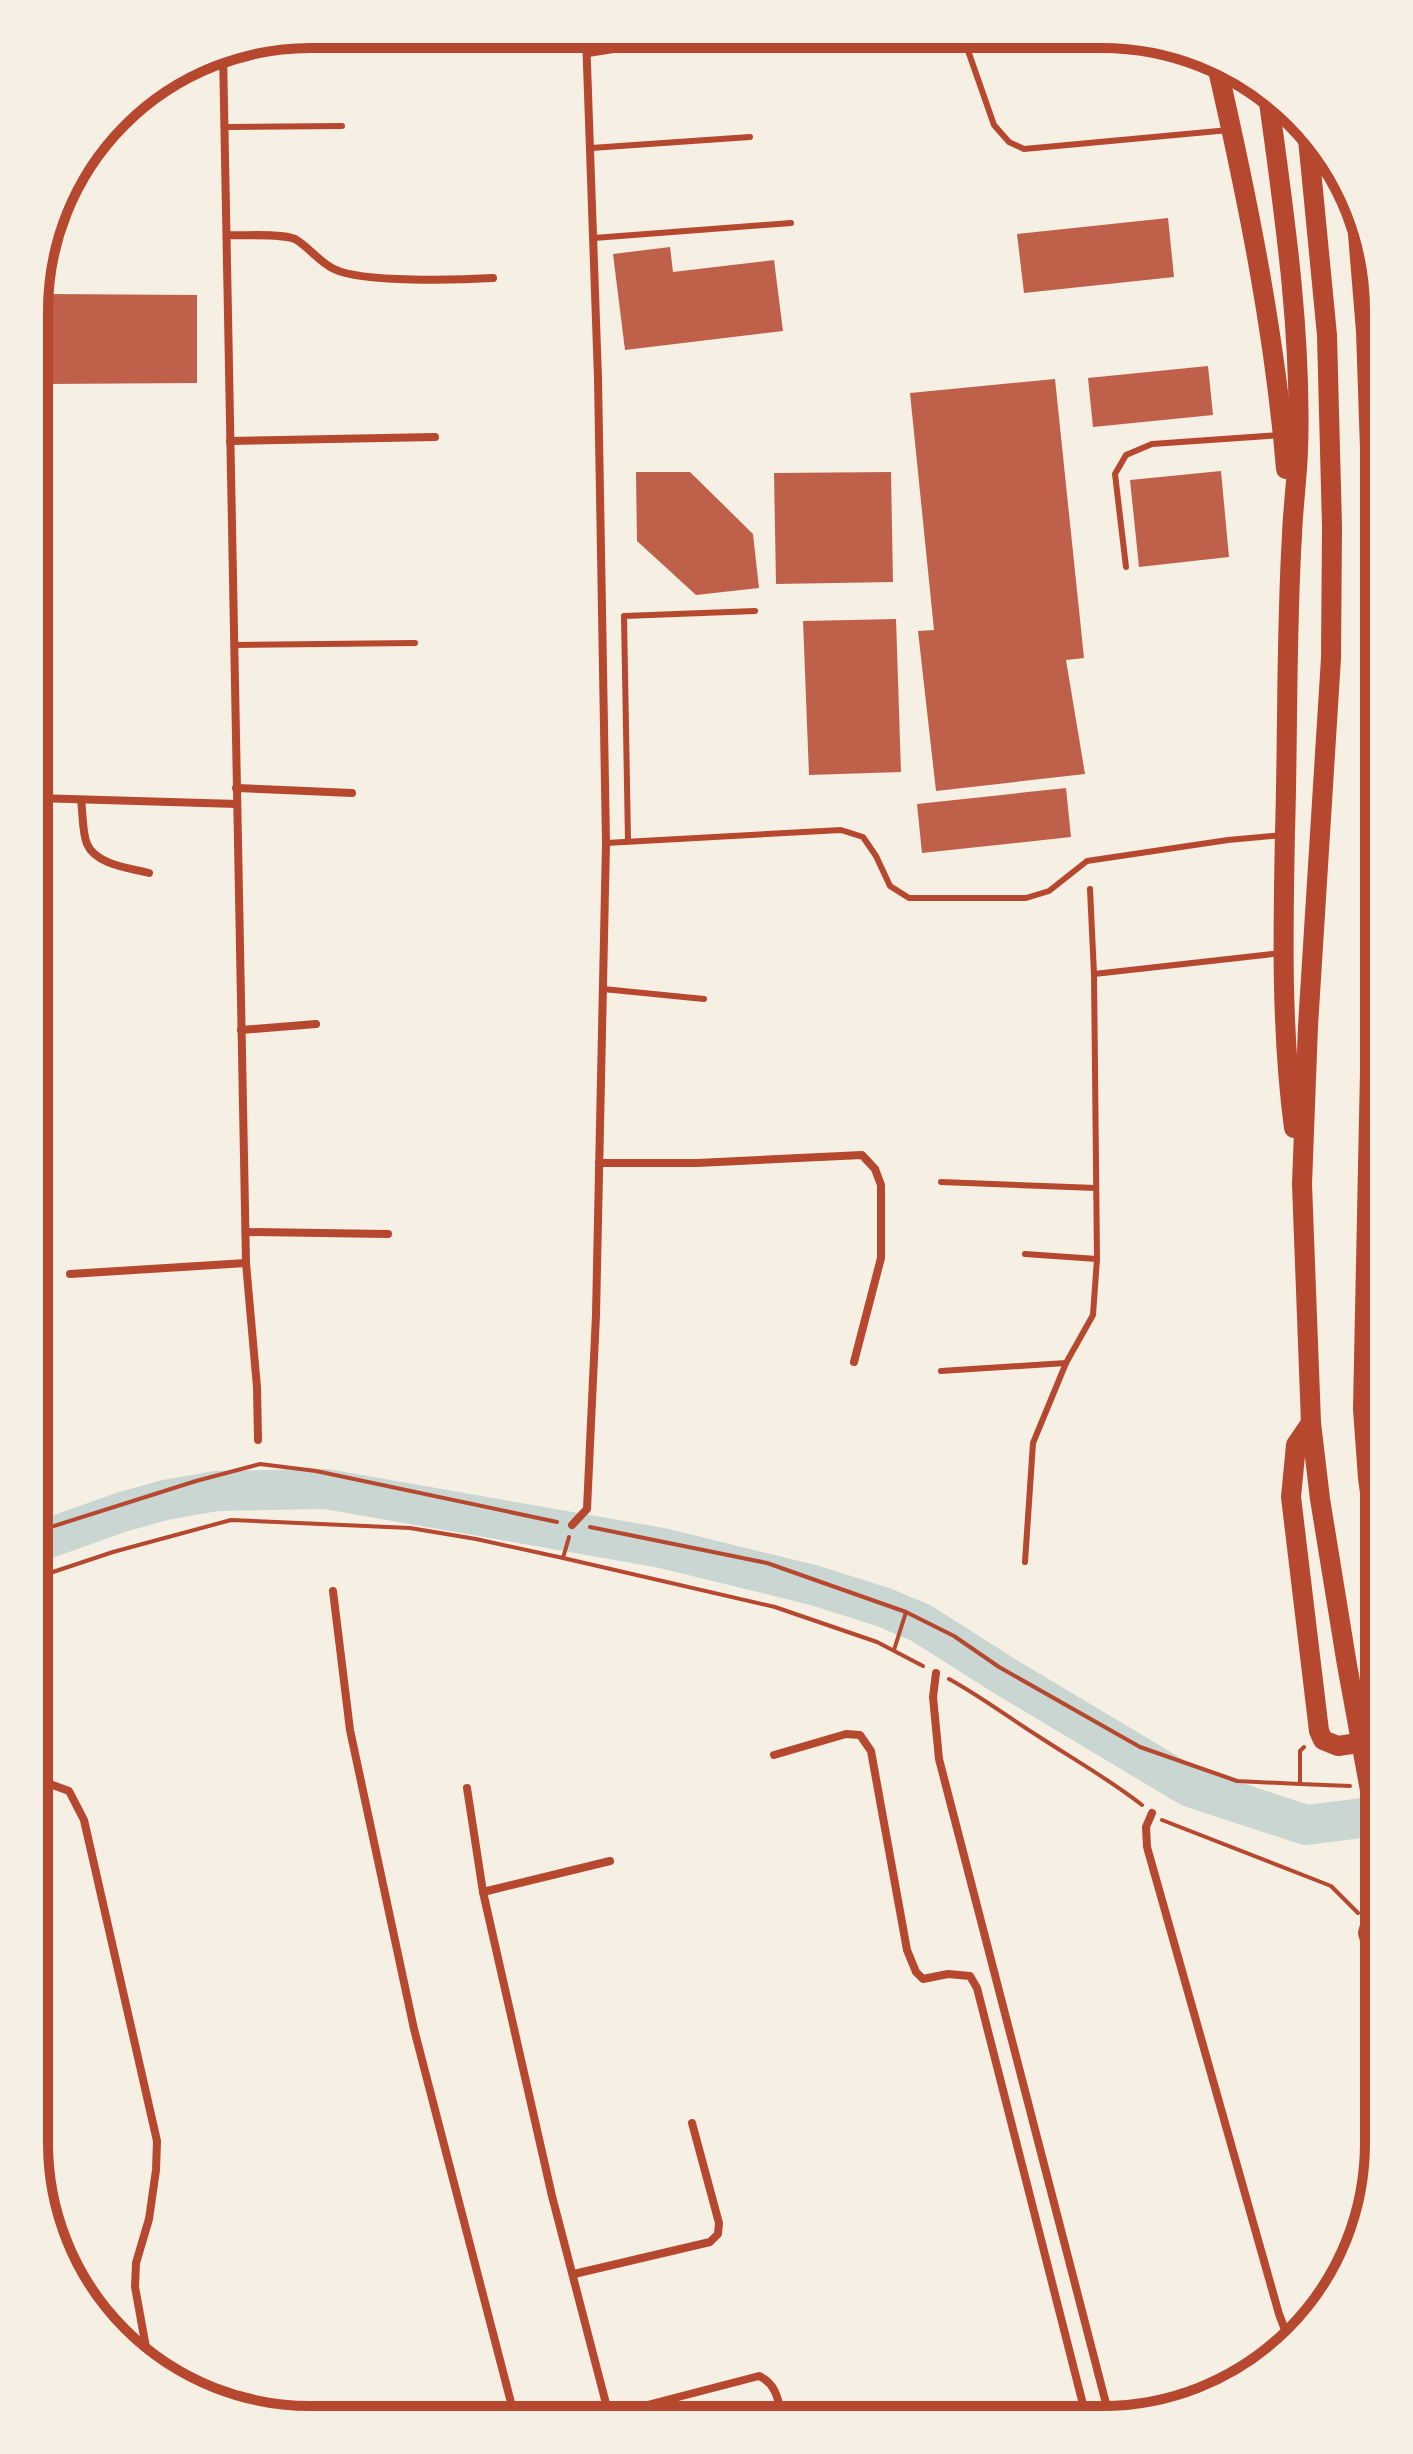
<svg xmlns="http://www.w3.org/2000/svg" width="1413" height="2454" font-family="'Work Sans',sans-serif">
<rect width="100%" height="100%" fill="#f6efe4"/>
<g fill="none" stroke-linecap="round" stroke-linejoin="round">
<path stroke="#c9d6d2" stroke-width="40" d="M35 1543 122 1512 165 1500 216 1491 326 1489 662 1548 813 1585 883 1607 921 1623 1006 1677 1190 1787 1306 1825 1378 1816"/>
</g>
<g fill="#bf614a">
<path d="M1168 218 1174 277 1024 293 1017 234Z"/>
<path d="M670 247 673 272 774 260 783 331 625 350 613 254Z"/>
<path d="M48 294 197 295V383L47 384Z"/>
<path d="M1208 366 1213 415 1093 427 1088 378Z"/>
<path d="M1055 379 1084 658 1066 660 1085 774 936 791 918 631 934 630 910 393Z"/>
<path d="M1221 471 1229 557 1139 567 1130 480Z"/>
<path d="M636 472H690L753 534 759 588 696 595 637 541Z"/>
<path d="M891 472 893 582 776 584 774 473Z"/>
<path d="M896 619 901 772 809 775 803 621Z"/>
<path d="M1066 788 1071 837 922 853 917 804Z"/>
</g>
<g fill="none" stroke-linecap="round" stroke-linejoin="round">
<g stroke="#b5482f" stroke-width="4">
<path d="M590 1527 767 1563 906 1612 954 1636 999 1667 1140 1747 1237 1781 1300 1784V1751L1304 1747"/>
<path d="M35 1532 196 1481 260 1464 316 1471 557 1522"/>
<path d="M563 1558 569 1537"/>
<path d="M35 1578 113 1552 231 1520 410 1528 476 1539 563 1558 775 1607 877 1642 923 1666"/>
<path d="M894 1650 906 1612"/>
<path d="M949 1679C980 1696 1008 1717 1038 1736 1073 1759 1109 1779 1142 1805"/>
<path d="M1300 1784 1350 1786"/>
<path d="M1162 1820 1331 1886 1358 1913"/>
</g>
<g stroke="#b5482f" stroke-width="6">
<path d="M439 35 440 43"/>
<path d="M965 42 994 125 1009 142 1024 149 1229 130"/>
<path d="M226 127 342 126"/>
<path d="M591 148 750 137"/>
<path d="M594 238 791 223"/>
<path d="M1126 567 1115 474 1126 455 1152 444 1281 435"/>
<path d="M234 645 415 643"/>
<path d="M628 841 624 616 755 611"/>
<path d="M606 843 841 830 863 837 876 856 890 886 909 898H1026L1049 891 1087 861 1228 840 1283 835"/>
<path d="M1094 974 1282 953"/>
<path d="M603 989 704 999"/>
<path d="M941 1182 1096 1188"/>
<path d="M1025 1254 1097 1259"/>
<path d="M941 1371 1066 1363"/>
<path d="M1025 1562 1033 1443 1066 1363 1093 1315 1097 1259 1094 974 1090 889"/>
</g>
<g stroke="#b5482f" stroke-width="8">
<path d="M223 52 246 1263 257 1387 258 1440"/>
<path d="M588 53 695 36"/>
<path d="M227 235C244 236 281 233 295 239 309 247 319 262 334 269 362 283 460 280 493 278"/>
<path d="M230 441 435 437"/>
<path d="M236 788 352 793"/>
<path d="M36 798 237 804"/>
<path d="M81 800C83 813 82 832 87 844 96 865 130 868 149 873"/>
<path d="M241 1030 316 1024"/>
<path d="M599 1163H697L862 1155 875 1169 881 1185V1258L854 1362"/>
<path d="M246 1232 388 1234"/>
<path d="M70 1274 246 1263"/>
<path d="M572 1525 587 1509 596 1315 606 843 598 378 586 36"/>
<path d="M333 1591 350 1730 414 2029 515 2418"/>
<path d="M936 1673 933 1697 939 1759 1110 2419"/>
<path d="M774 1755 846 1734 860 1735 871 1751 907 1950 916 1972 923 1979 948 1974 970 1976 977 1988 1087 2420"/>
<path d="M34 1783H47L69 1791 84 1820 157 2141 156 2170 149 2219 136 2263 135 2287 149 2364"/>
<path d="M467 1788 483 1892 552 2196 610 2419"/>
<path d="M1152 1813 1146 1827 1147 1847 1279 2314 1290 2343"/>
<path d="M483 1892 610 1861"/>
<path d="M574 2274 710 2242 718 2234 719 2223 692 2123"/>
<path d="M609 2415 759 2376C777 2384 778 2401 783 2419"/>
</g>
<g stroke="#b5482f" stroke-width="20">
<path d="M1218 70C1248 201 1275 335 1286 469"/>
<path d="M1268 95C1284 212 1302 332 1298 451 1297 479 1293 507 1292 535 1286 634 1288 733 1285 832 1283 931 1281 1030 1294 1128"/>
<path d="M1308 139 1327 335 1332 527 1331 658 1308 1026 1302 1184 1311 1423 1320 1499 1347 1665 1378 1834"/>
<path d="M1356 210 1366 331 1378 684 1363 1409 1368 1478 1379 1557"/>
<path d="M1311 1423 1296 1445 1291 1497 1319 1731 1323 1740 1338 1746 1379 1740"/>
<path d="M1378 1967 1368 1933 1370 1926 1378 1922"/>
</g>
</g>
<path d="M0 0H1413V2454H0ZM311 48H1102A263 263 0 0 1 1365 311V2143A263 263 0 0 1 1102 2406H311A263 263 0 0 1 48 2143V311A263 263 0 0 1 311 48Z" fill="#f6efe4" fill-rule="evenodd"/>
<path fill="none" stroke="#b5482f" stroke-width="10" d="M311 48H1102A263 263 0 0 1 1365 311V2143A263 263 0 0 1 1102 2406H311A263 263 0 0 1 48 2143V311A263 263 0 0 1 311 48Z"/>
</svg>
